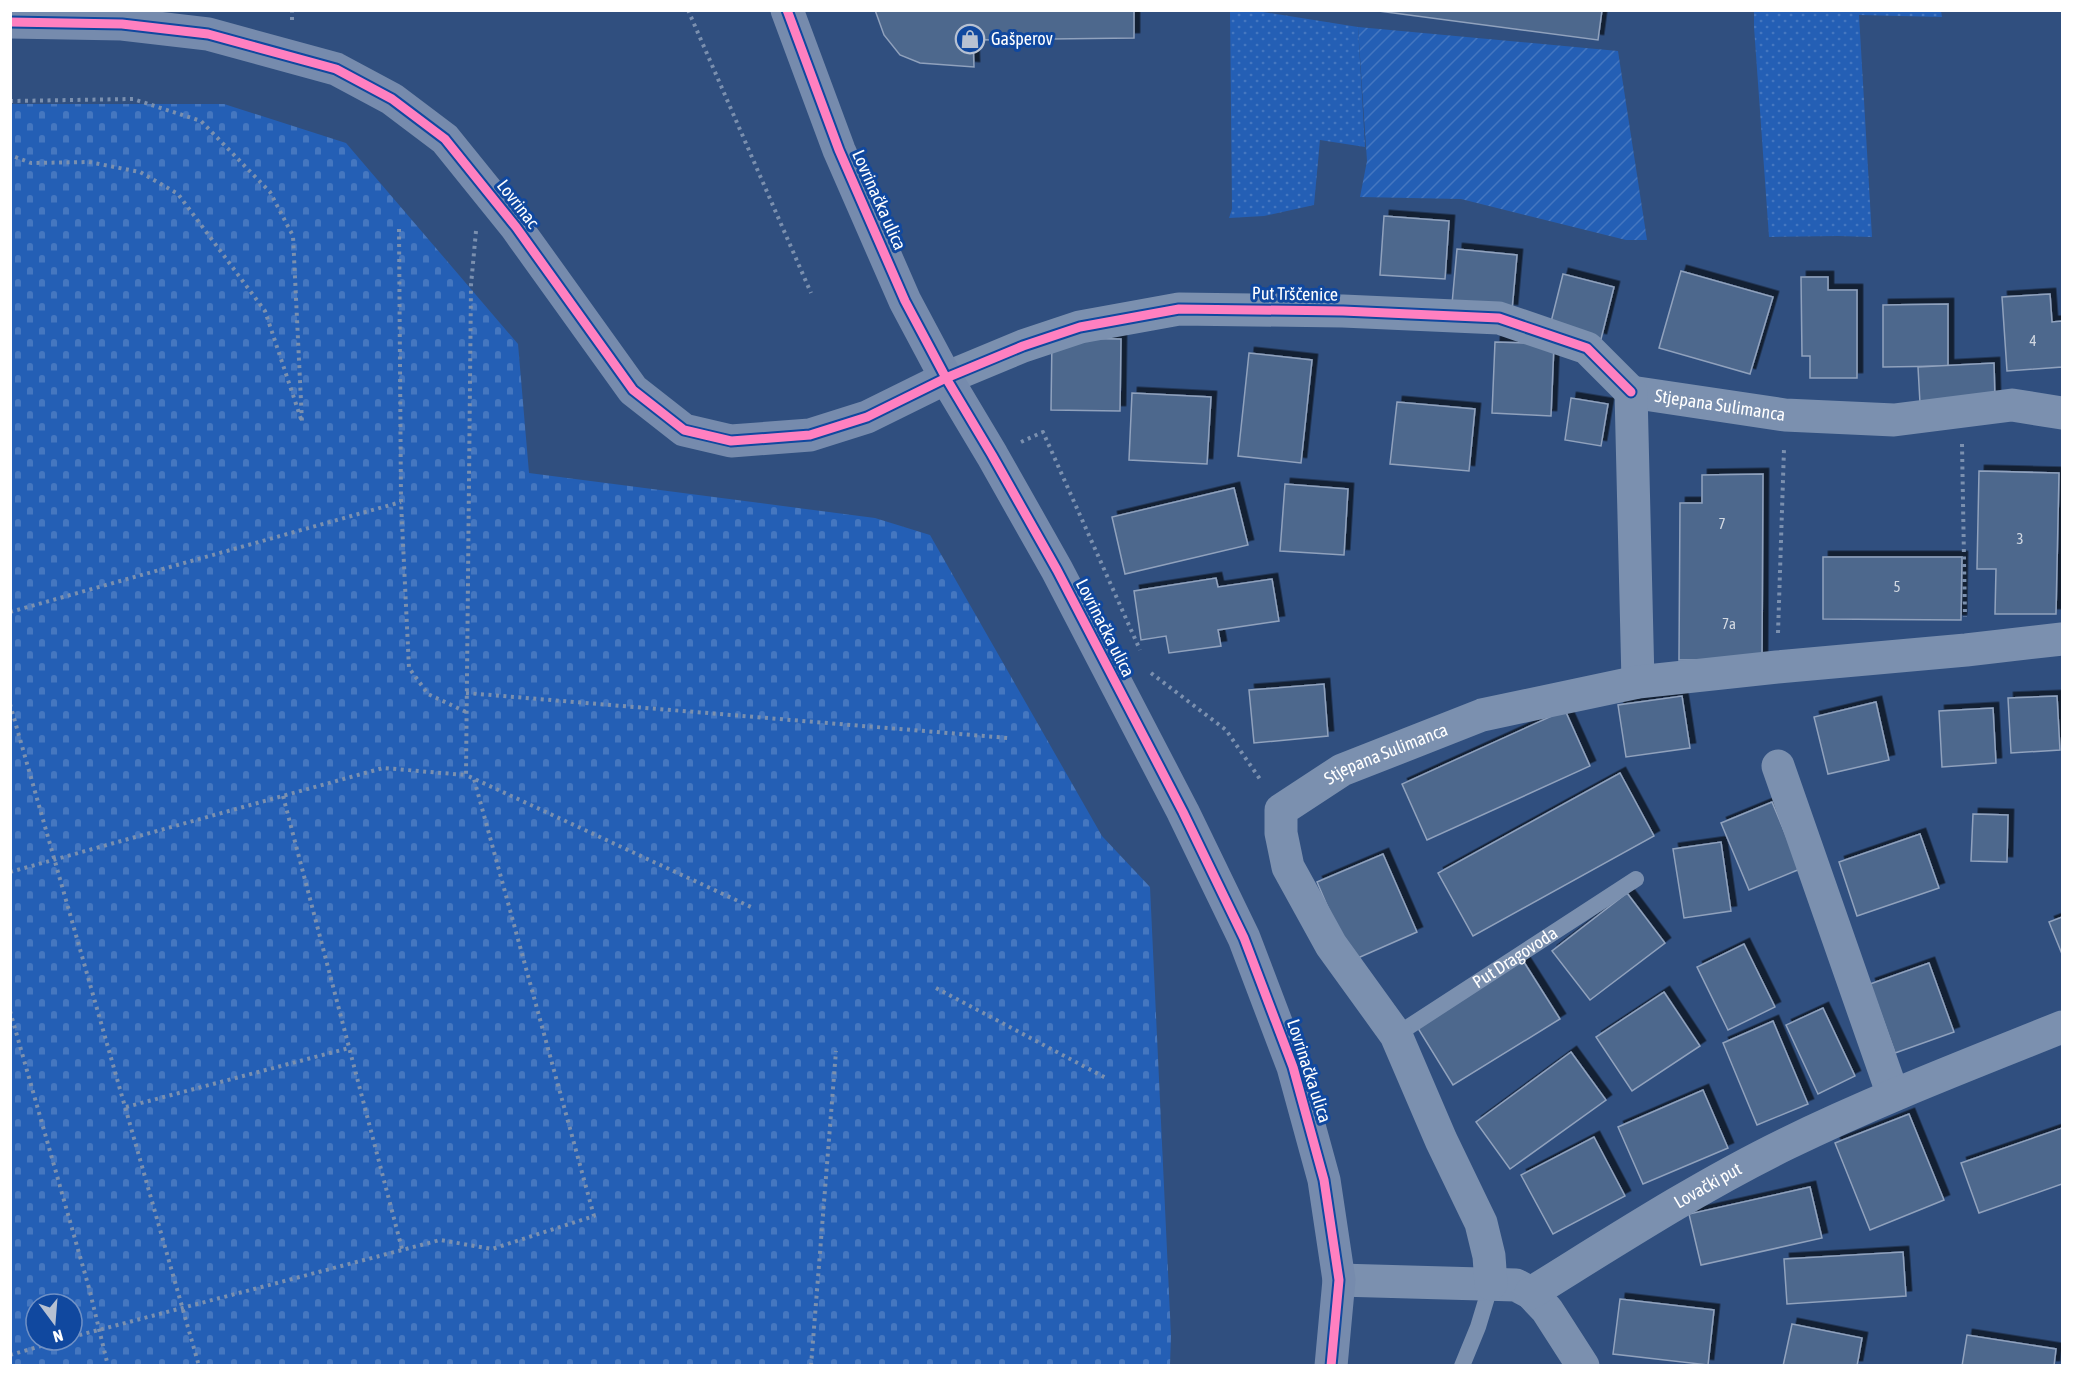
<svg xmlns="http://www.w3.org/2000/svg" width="2073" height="1376" font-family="'Asap Condensed',sans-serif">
<defs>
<pattern id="grass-dots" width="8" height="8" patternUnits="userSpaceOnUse" patternTransform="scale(1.5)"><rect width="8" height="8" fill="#245fb5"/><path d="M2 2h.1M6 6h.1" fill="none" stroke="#4577c0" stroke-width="1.8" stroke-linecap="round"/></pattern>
<pattern id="cemetery-stones" width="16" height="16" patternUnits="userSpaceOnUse" patternTransform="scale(1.5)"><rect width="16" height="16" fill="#245fb5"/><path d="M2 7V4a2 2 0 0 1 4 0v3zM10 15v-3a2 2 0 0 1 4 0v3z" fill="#4577c0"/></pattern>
<pattern id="garden-furrows" width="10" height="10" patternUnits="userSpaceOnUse" patternTransform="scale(1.5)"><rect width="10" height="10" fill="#245fb5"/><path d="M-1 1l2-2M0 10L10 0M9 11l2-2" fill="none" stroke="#4577c0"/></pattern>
<filter id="shadow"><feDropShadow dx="5.5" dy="-5.5" stdDeviation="0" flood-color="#0009"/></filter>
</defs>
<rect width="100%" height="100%" fill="#304f7f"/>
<g fill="url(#grass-dots)">
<path d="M1230 11H1257L1358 27 1365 147 1320 140 1314 205 1264 216 1229 218 1232 209Z"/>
<path d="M1754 11H1941L1942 17 1859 15 1872 237 1838 236 1769 237 1754 27Z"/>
</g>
<path fill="url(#cemetery-stones)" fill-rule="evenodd" d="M10 104H224L346 143 518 344 529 473 875 518 930 535 1102 836 1150 887 1171 1336 1170 1365H11ZM36 1304H72V1340H36Z"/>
<path fill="url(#garden-furrows)" d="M1358 27 1618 51 1647 240H1626L1461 199 1360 197 1367 161Z"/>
<g fill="#4e678d" stroke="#90a2bd" stroke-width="1.5" filter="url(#shadow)">
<path d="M875 10H1134V38L973 40 974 67 920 63 900 55 884 35Z"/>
<path d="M1371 10H1602L1598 40Z"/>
<path d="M1384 216 1449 221 1445 279 1380 275Z"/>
<path d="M1457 249 1517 255 1512 310 1452 304Z"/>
<path d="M1681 271 1773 297 1750 374 1659 348Z"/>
<path d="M1563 274 1614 287 1601 339 1550 326Z"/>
<path d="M1801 277H1828V290H1857V378H1810V356H1802Z"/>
<path d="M2050 294 2052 322 2062 321V367L2007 371 2002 297Z"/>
<path d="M1948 304V366L1883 367V305Z"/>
<path d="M1052 338 1121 339 1120 411 1051 410Z"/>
<path d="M1495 342 1554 344 1551 416 1492 413Z"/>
<path d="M1249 353 1312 360 1301 463 1238 456Z"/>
<path d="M1994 363 1995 399 1920 403 1918 367Z"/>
<path d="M1132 393 1211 397 1207 464 1129 460Z"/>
<path d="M1571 398 1608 404 1601 446 1565 440Z"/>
<path d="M1397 402 1475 409 1469 471 1390 464Z"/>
<path d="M1979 471 2059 473 2056 614H1995L1996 569H1977Z"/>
<path d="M1763 474 1762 660H1679L1680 503H1702V475Z"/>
<path d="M1285 484 1348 489 1344 555 1280 551Z"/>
<path d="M1234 488 1248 545 1125 574 1112 517Z"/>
<path d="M1823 557H1962L1961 620 1823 619Z"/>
<path d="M1216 578 1218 587 1272 579 1279 621 1218 630 1221 646 1169 653 1166 636 1141 640 1134 591Z"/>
<path d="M1324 684 1328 736 1254 743 1249 690Z"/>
<path d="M1682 696 1690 748 1626 757 1618 705Z"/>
<path d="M2057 696 2060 750 2011 753 2008 698Z"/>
<path d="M1876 702 1889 760 1828 774 1814 717Z"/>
<path d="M1993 708 1996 763 1942 767 1939 711Z"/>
<path d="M1565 710 1590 766 1427 840 1402 784Z"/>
<path d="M1620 773 1654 836 1473 936 1438 873Z"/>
<path d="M1772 802 1800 869 1749 890 1721 823Z"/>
<path d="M1973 814 2008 815 2007 862 1971 861Z"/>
<path d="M1920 834 1939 888 1857 916 1839 862Z"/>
<path d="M1721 842 1731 911 1684 918 1673 849Z"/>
<path d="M1383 854 1417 932 1351 961 1317 882Z"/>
<path d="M1627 893 1665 943 1590 1000 1552 951Z"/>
<path d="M2062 917V954L2049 922Z"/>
<path d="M1744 944 1775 1007 1728 1030 1697 967Z"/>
<path d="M1522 959 1560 1019 1453 1085 1416 1025Z"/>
<path d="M1929 963 1954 1032 1895 1053 1870 984Z"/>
<path d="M1664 992 1700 1046 1632 1091 1596 1037Z"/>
<path d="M1823 1008 1855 1076 1818 1094 1786 1025Z"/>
<path d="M1773 1021 1808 1104 1757 1125 1723 1043Z"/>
<path d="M1571 1052 1606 1100 1510 1169 1476 1122Z"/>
<path d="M1703 1090 1728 1148 1643 1184 1618 1127Z"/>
<path d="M1909 1114 1944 1200 1870 1230 1835 1143Z"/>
<path d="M2062 1128V1184L1979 1213 1961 1163Z"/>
<path d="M1594 1137 1625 1196 1553 1234 1521 1175Z"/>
<path d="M1810 1187 1822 1238 1701 1265 1689 1214Z"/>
<path d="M1903 1252 1906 1296 1787 1304 1784 1259Z"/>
<path d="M1620 1299 1714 1310 1708 1365 1613 1354Z"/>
<path d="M1792 1324 1862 1338 1857 1366H1783Z"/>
<path d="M1967 1335 2056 1349 2054 1366H1962Z"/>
</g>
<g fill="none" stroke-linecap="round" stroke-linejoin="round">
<g stroke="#7b90af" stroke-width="4" stroke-dasharray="3 4.5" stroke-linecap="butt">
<path d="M688 10 811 293"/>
<path d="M292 20V10"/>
<path d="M10 101 133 99 201 121 270 192 293 236 302 422 265 311 178 194 140 172 89 162 31 163 10 155"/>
<path d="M399 229 401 502 409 668 428 694 466 712"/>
<path d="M476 231 471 285 466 775 751 907"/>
<path d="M1021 442 1043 432 1140 650"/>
<path d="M1962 444 1965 617"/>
<path d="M10 612 401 502"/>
<path d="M1778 633 1784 449"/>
<path d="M1151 673 1226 730 1262 782"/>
<path d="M466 693 1008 738"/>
<path d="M10 704 199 1366"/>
<path d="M283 796 402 1249"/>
<path d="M10 872 383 768 466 775"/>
<path d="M936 988 1106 1078"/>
<path d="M10 1011 89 1288 108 1366"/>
<path d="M126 1107 349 1048"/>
<path d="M72 1337 440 1240 492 1249 594 1216 474 779"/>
<path d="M10 1355 62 1340"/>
<path d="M811 1366 836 1051"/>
</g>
<g stroke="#7b90af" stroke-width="16">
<path id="s1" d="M1396 1035 1636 879"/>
<path d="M1462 1366 1478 1327 1491 1284"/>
</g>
<g stroke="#7b90af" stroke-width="33">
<path d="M946 378 1023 346 1080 327 1179 309 1343 311 1499 318 1587 348 1631 392"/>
<path id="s2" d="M1631 392 1785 415 1894 420 2012 405 2062 413"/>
<path d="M1631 392 1638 682"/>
<path d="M1778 766 1893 1095"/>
<path d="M1339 1280 1516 1285 1531 1293 1547 1310 1583 1366"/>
<path id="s3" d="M1491 1284 1489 1256 1481 1223 1441 1140 1396 1035 1331 945 1288 867 1281 833V810L1342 770 1482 715 1638 682 1777 667 1966 650 2062 639"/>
<path id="s4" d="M1531 1293C1615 1241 1698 1187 1786 1144 1876 1100 1970 1064 2062 1027"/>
</g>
<g stroke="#768bad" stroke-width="33">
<path d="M787 10 839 150 905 301 946 378 992 455 1057 570 1183 812 1244 938 1293 1067 1324 1180 1339 1280 1331 1366"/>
<path d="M10 22 122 24 208 34 336 69 392 99 445 139 516 227 633 390 684 430 731 441 810 435 867 417 946 378"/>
</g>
<g stroke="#10489f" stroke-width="13">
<g id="cycleway">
<path d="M787 10 839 150 905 301 946 378 992 455 1057 570 1183 812 1244 938 1293 1067 1324 1180 1339 1280 1331 1366"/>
<path d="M10 22 122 24 208 34 336 69 392 99 445 139 516 227 633 390 684 430 731 441 810 435 867 417 946 378 1023 346 1080 327 1179 309 1343 311 1499 318 1587 348 1631 392"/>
</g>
</g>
<use href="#cycleway" stroke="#ff80c0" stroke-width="9"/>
</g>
<defs>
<g id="shop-ring" transform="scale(1.5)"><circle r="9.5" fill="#10489f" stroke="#b7c1d2" stroke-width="1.5"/><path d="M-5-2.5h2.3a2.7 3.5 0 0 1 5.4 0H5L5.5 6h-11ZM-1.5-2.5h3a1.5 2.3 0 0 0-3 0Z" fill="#b7c1d2"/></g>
</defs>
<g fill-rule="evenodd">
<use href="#shop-ring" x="970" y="39"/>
</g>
<g text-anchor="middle" stroke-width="6" stroke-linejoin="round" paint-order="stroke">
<g font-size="15" fill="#d3d9e2">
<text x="2033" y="346">4</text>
<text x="1722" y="529">7</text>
<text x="2020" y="544">3</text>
<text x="1897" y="592">5</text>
<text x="1729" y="629">7a</text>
</g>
<g font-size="18" fill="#fff" stroke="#10489f" text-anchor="start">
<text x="991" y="45">Gašperov</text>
</g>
<g font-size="18" fill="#fff" stroke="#10489f">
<text transform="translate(879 200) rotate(66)" y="6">Lovrinačka ulica</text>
<text transform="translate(518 204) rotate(52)" y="6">Lovrinac</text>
<text transform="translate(1295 294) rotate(1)" y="6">Put Trščenice</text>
<text dy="6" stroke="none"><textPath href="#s2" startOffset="90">Stjepana Sulimanca</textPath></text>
<text transform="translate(1105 628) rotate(63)" y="6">Lovrinačka ulica</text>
<text dy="6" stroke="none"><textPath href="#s3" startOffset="646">Stjepana Sulimanca</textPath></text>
<text dy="6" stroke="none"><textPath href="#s1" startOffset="142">Put Dragovoda</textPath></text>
<text transform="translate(1309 1071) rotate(72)" y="6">Lovrinačka ulica</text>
<text dy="6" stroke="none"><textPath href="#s4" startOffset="207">Lovački put</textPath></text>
</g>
</g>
<rect width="2073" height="1376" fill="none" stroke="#ffffff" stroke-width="24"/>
<g transform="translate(54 1322) rotate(164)"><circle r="28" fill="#10489f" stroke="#7091c5" stroke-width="1.5"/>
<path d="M0-4.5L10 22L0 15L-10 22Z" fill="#b7c1d2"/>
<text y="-9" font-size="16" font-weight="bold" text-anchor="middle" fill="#ffffff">N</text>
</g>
</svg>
